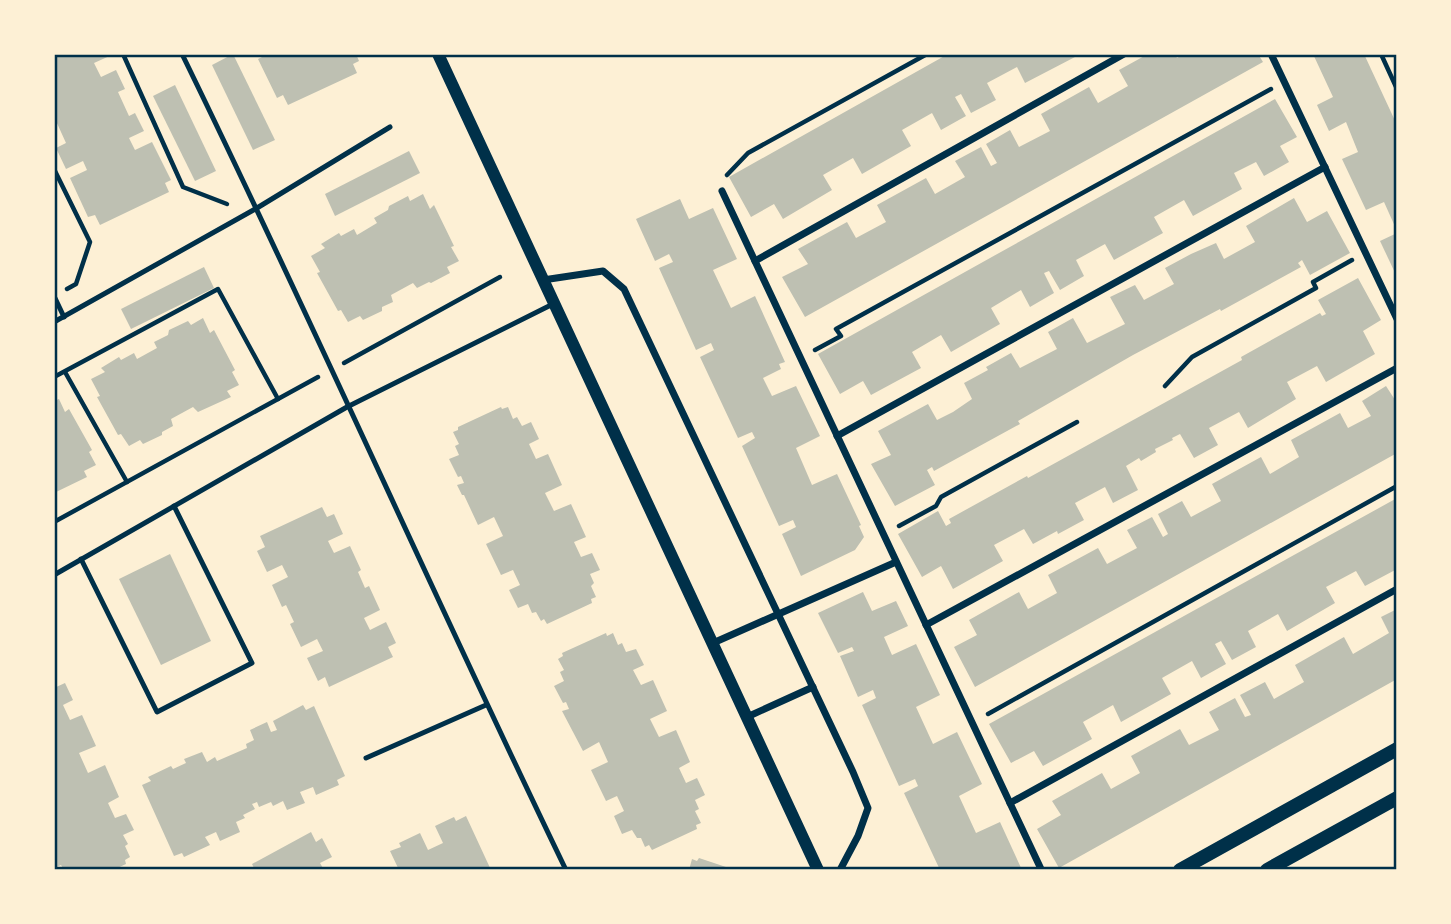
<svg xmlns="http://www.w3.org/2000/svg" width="1451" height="924" font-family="'Open Sans',sans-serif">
<rect width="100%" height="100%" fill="#fdf0d5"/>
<g fill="#bec0b2">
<path d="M54 54H114L94 63 101 77 116 70 125 89 118 92 129 116 135 113 144 131 129 138 135 150 152 142 171 180 165 183 169 192 100 225 95 215 88 217 70 178 87 170 83 161 66 169 56 148 66 143 56 121 54 122Z"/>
<path d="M233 54 275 140 253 150 212 65Z"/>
<path d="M268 54H356L359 61 353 64 357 73 288 105 283 95 277 98 258 59Z"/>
<path d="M948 54H1074L1075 57 1025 83 1017 67 987 83 996 100 971 113 961 94 955 97 966 116 941 130 932 113 902 130 911 146 862 174 853 158 823 175 832 190 783 219 774 204 751 217 729 177Z"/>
<path d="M1148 54H1175L1177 58 1184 54H1258L1263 62 805 317 782 277 808 264 798 249 847 222 856 238 886 222 877 205 926 178 935 194 965 177 955 161 981 147 991 166 997 163 986 144 1010 130 1019 147 1050 131 1041 114 1089 87 1098 103 1128 86 1119 70Z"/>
<path d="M1313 54H1364L1397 125V231L1384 202 1366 210 1342 159 1358 152 1346 122 1329 131 1317 105 1333 97Z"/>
<path d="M175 85 216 171 195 181 153 96Z"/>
<path d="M1275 99 1297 137 1280 146 1289 162 1264 176 1256 162 1234 173 1242 189 1193 216 1184 200 1154 217 1163 233 1114 260 1105 244 1076 260 1084 276 1060 290 1049 271 1044 273 1054 293 1030 307 1021 290 991 308 1000 324 951 352 941 335 912 352 921 368 871 395 863 381 840 394 818 354Z"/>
<path d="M409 151 420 173 335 216 325 194Z"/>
<path d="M423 194 430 209 434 205 454 246 451 247 459 261 447 267 450 273 431 283 429 282 417 288 413 283 391 295 393 302 382 307V311L363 320 360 316 348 322 341 310 338 311 317 273 320 272 311 256 325 248 321 244 339 233 341 236 354 229 357 235 377 223 374 218 388 210 389 206 408 196 410 201Z"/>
<path d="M1294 198 1307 222 1327 211 1350 253 1310 275 1302 260 1298 263 1301 267 1221 311 1220 309 1133 355 1018 421 1020 424 934 471 932 467 927 470 935 485 895 506 871 464 891 455 878 431 928 404 937 420 953 412 972 399 964 383 988 370 986 367 1011 353 1020 368 1057 349 1048 332 1073 318 1087 343 1125 324 1110 297 1135 285 1144 300 1174 284 1165 268 1191 254 1216 243 1224 259 1255 242 1246 226Z"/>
<path d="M680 199 689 219 713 208 737 259 713 270 731 308 755 296 785 362 779 364 781 369 763 378 772 396 796 386 820 436 796 448 812 485 837 474 861 525 859 526 864 537 855 550 801 576 782 534 796 527 793 520 779 526 742 446 755 438 752 432 738 438 700 357 714 350 711 343 696 350 659 268 673 262 669 254 655 261 636 219Z"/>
<path d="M1397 233V277L1380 241Z"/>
<path d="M204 267 214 288 131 329 121 309Z"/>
<path d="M1358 278 1381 320 1363 331 1375 354 1326 382 1317 366 1287 382 1296 399 1248 428 1239 412 1209 428 1218 445 1194 458 1180 434 1172 438 1173 440 1155 449 1156 452 1141 461 1139 458 1126 466 1138 490 1113 503 1105 487 1075 503 1084 520 1058 534 1057 531 1033 544 1024 529 994 545 1003 561 953 589 941 566 922 577 898 534 938 511 946 526 951 523 949 519 1027 476 1028 478 1242 360 1241 357 1320 313 1322 316 1326 314 1318 300Z"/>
<path d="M203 318 210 333 214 330 235 370 232 372 239 385 227 391 231 397 198 412 193 407 171 419 173 426 162 432V435L143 444 140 440 129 446 121 434 118 435 97 397 100 396 91 379 105 372 101 368 119 357 121 360 134 353 137 359 157 348 154 342 168 335 169 330 188 321 191 325Z"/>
<path d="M1386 386 1397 403V453L975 687 954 647 977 635 969 620 1019 592 1028 609 1057 593 1048 575 1098 548 1107 564 1137 548 1127 530 1152 517 1163 537 1168 534 1158 514 1182 501 1191 517 1221 501 1212 484 1261 457 1270 474 1299 457 1291 440 1340 413 1348 428 1371 416 1362 401Z"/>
<path d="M59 399 65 412 69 409 92 450 89 452 96 465 84 471 87 477 54 493V401Z"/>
<path d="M501 407 502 409 508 407 513 419 517 417 522 426 531 422 539 439 529 444 536 459 548 454 562 485 545 493 554 511 571 504 586 537 574 542 581 557 592 553 600 570 590 574 594 583 591 586 596 597 591 599 592 603 547 624 544 619 541 621 536 612 532 613 528 604 518 608 509 590 520 585 513 570 501 575 486 544 503 536 494 517 478 525 464 495H462L457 485 464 483 461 476 458 477 449 459 459 455 455 446 459 444 453 432 458 430V427Z"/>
<path d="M1397 498V569L1365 586 1356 571 1326 587 1335 603 1287 631 1278 614 1248 631 1256 647 1232 660 1221 641 1215 644 1226 664 1201 678 1192 661 1162 678 1171 694 1121 722 1113 705 1083 722 1092 739 1043 766 1034 751 1011 763 989 724Z"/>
<path d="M322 507 327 517 334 514 343 534 328 541 334 553 350 546 361 570 358 572 365 588 369 586 380 610 364 618 370 630 386 622 396 643 388 647 393 657 329 687 325 677 318 681 307 658 323 651 317 639 301 647 290 624 294 622 286 605 282 607 272 585 288 577 282 565 267 572 257 551 265 547 260 536Z"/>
<path d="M170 554 211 641 161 665 119 579Z"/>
<path d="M863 592 872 611 896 601 908 626 884 637 892 655 916 644 940 695 916 707 933 744 957 732 982 784 959 796 976 833 1000 822 1022 870H940L904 793 918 786 915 779 899 786 862 705 876 698 873 690 858 697 840 656 854 651 852 647 838 653 818 613Z"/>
<path d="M1397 609V679L1059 868 1037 829 1061 815 1052 801 1102 773 1111 789 1140 773 1131 756 1180 729 1189 745 1219 730 1209 712 1235 698 1245 717 1251 715 1240 695 1265 682 1274 699 1304 682 1295 665 1344 637 1353 654 1389 633 1381 617Z"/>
<path d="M606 633 607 636 613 633 618 645 622 643 626 652 636 649 644 665 633 670 641 685 653 680 667 711 650 719 659 737 676 730 690 762 679 768 686 783 697 778 705 795 695 800 699 809 695 811 701 823 696 825 697 829 652 850 649 845 645 847 641 838H637L632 830 622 834 614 816 624 811 617 796 606 801 591 770 608 762 599 742 583 751 562 711 569 709 566 702 563 703 554 686 564 681 560 672 564 670 558 659 563 656 562 653Z"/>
<path d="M65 683 73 700 63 705 70 720 82 715 96 746 79 753 88 773 105 765 119 797 108 803 115 818 126 814 134 830 123 835 128 844 125 846 130 857 125 860 126 864 113 870H64L61 865 54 868V688Z"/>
<path d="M303 705 306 710 314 706 345 776 337 780 339 785 316 795 313 787 300 792 305 803 287 810 283 801 273 806 271 802 259 807 257 802 252 804 255 809 243 815 245 818 236 822 240 832 220 841 216 832 205 837 210 845 184 857 182 853 174 856 142 785 151 781 148 777 171 766 173 769 186 763 184 759 202 752 207 762 215 757 217 761 247 748 246 744 254 740 250 730 267 722 271 732 277 730 273 721Z"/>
<path d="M466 816 491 870H399L390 851 401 847 399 843 420 833 428 850 443 843 435 826 454 817 456 821Z"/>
<path d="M311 832 316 842 322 838 332 857 320 863 324 870H255L252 864Z"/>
<path d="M699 858 732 869V870H689L692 859 697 861Z"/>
</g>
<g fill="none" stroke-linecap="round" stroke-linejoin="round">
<g stroke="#003049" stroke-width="4.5">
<path d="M123 54 183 187 227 204"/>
<path d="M1381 54 1397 89"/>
<path d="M54 169 90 242 76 284 67 289"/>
<path d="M727 175 748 153 927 54"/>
<path d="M815 350 841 336 836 329 1271 89"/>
<path d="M344 363 500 277"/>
<path d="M65 372 127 482"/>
<path d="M54 377 218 289 278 399"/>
<path d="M1165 386 1192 357 1316 288 1313 282 1352 260"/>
<path d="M54 522 318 377"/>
<path d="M899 526 936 506 941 497 1077 422"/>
<path d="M988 714 1397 486"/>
</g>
<g stroke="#003049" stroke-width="5">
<path d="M182 54C314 324 435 599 566 870"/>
<path d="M54 296 64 317"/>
<path d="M54 322 257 208 390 127"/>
<path d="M81 559 157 712 252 663 174 506"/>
<path d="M54 575 347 407 553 304"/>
<path d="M366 758 486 705"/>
</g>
<g stroke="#003049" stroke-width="7">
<path d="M1271 54 1397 319"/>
<path d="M722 191 1041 869"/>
<path d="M755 261 1124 54"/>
<path d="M543 280 603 271 624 289 853 772 868 808 858 836 840 870"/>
<path d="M837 436 1325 167"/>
<path d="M926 625 1397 368"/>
<path d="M713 643 896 562"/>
<path d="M747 717 813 687"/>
<path d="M1010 803 1397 589"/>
</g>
<path stroke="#003049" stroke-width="12" d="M438 54 818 870"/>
<g stroke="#003049" stroke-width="14">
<path d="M1180 870 1397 749"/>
<path d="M1267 870 1397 798"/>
</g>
</g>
<rect width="1451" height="924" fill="none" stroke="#fdf0d5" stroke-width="112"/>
<rect x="56" y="56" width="1339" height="812" fill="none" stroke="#003049" stroke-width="2.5"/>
</svg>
